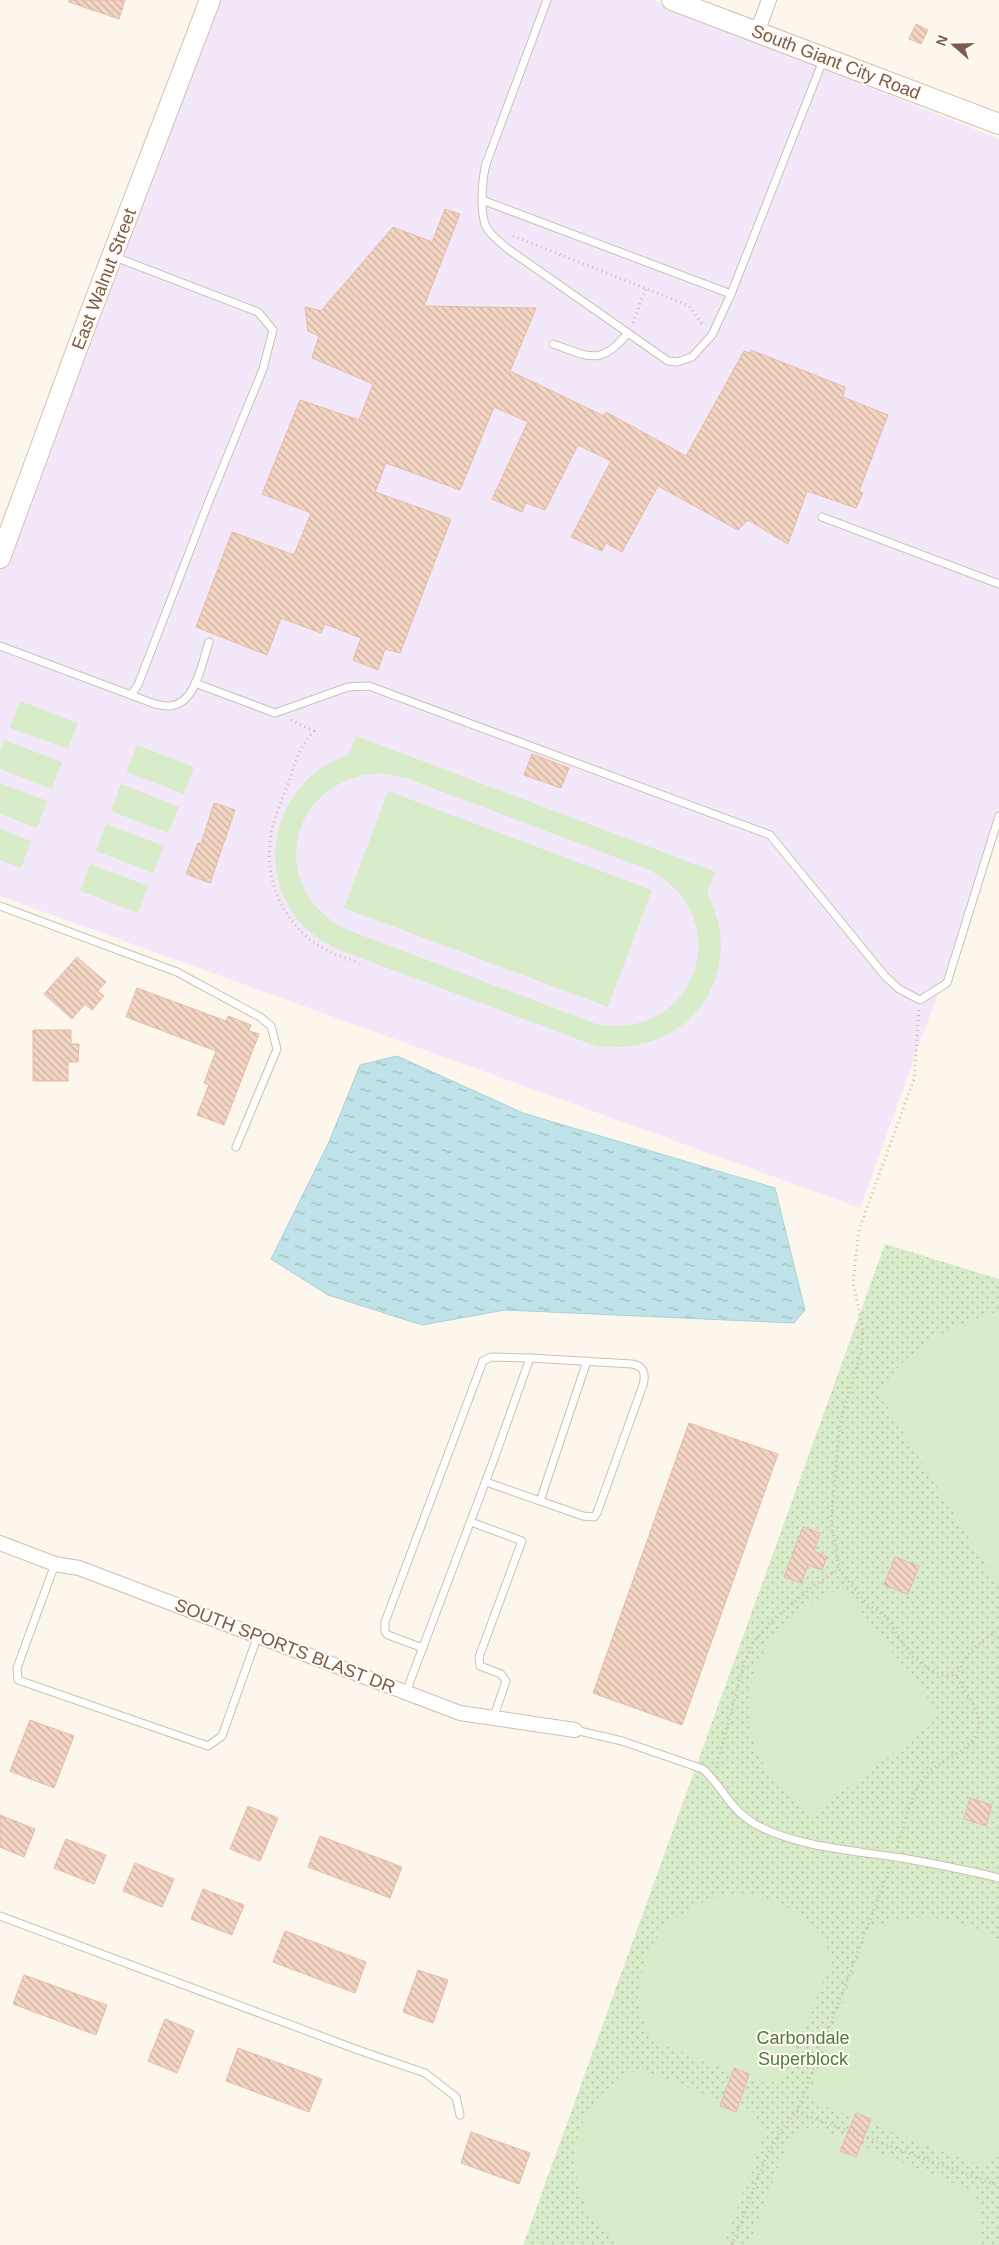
<svg xmlns="http://www.w3.org/2000/svg" width="999" height="2245" font-family="Arial,sans-serif">
<defs>
<pattern id="green-dots" width="8" height="8" patternUnits="userSpaceOnUse" patternTransform="scale(1.25)"><rect width="8" height="8" fill="#d8ecc9"/><path d="M2 2h.1M6 6h.1" fill="none" stroke="#b4c2a5" stroke-width="1.8" stroke-linecap="round"/></pattern>
<pattern id="water-ripples" width="26" height="14" patternUnits="userSpaceOnUse" patternTransform="scale(1.25)"><rect width="26" height="14" fill="#bfe3e8"/><path d="M2 4q2-2 4 0t4 0M15 11q2-2 4 0t4 0" fill="none" stroke="#a0bbbe"/></pattern>
<pattern id="building-back-hatch" width="6" height="6" patternUnits="userSpaceOnUse" patternTransform="scale(1.25)"><rect width="6" height="6" fill="#f3d5c3"/><path d="M-1 5l2 2M0 0l6 6M5-1l2 2" fill="none" stroke="#cab0a1"/></pattern>
</defs>
<rect width="100%" height="100%" fill="#fdf6ec"/>
<path fill="#f3e8fa" d="M210 0H653L999 139V825L860 1208 0 896V559Z"/>
<path fill="url(#green-dots)" d="M885 1244 999 1279V2245H523Z"/>
<g fill="#d8ecc9" fill-rule="evenodd">
<path d="M20 701 78 723 68 749 10 728Z"/>
<path d="M356 736 716 872 707 893C750 976 687 1058 596 1046L339 950C323 942 308 933 296 918 253 861 280 777 348 755ZM379 773 406 778 649 870C738 916 698 1039 599 1025L345 929C265 887 288 780 379 773Z"/>
<path d="M4 740 62 762 52 789 0 769V752Z"/>
<path d="M137 745 194 767 184 794 126 772Z"/>
<path d="M0 783 47 801 37 828 0 814Z"/>
<path d="M121 784 179 807 168 833 111 811Z"/>
<path d="M388 791 652 890 608 1007 344 908Z"/>
<path d="M106 824 164 846 153 873 96 851Z"/>
<path d="M0 829 31 841 21 868 0 860Z"/>
<path d="M90 864 148 886 138 913 80 891Z"/>
<path d="M999 1312V1586L878 1392C907 1350 950 1323 999 1312Z"/>
<path d="M843 1588 934 1706 932 1724 812 1814C713 1752 736 1624 843 1588Z"/>
<path d="M738 1893C778 1898 820 1918 832 1961L784 2076 769 2084 651 2041C646 2027 640 2012 638 1997 638 1990 640 1981 642 1974 652 1927 691 1899 738 1893Z"/>
<path d="M928 1917C954 1921 977 1925 999 1941V2156L983 2167 817 2103 810 2091 870 1927 897 1920Z"/>
<path d="M639 2069 753 2112 765 2132 724 2245H622C574 2217 560 2144 596 2100 608 2086 624 2077 639 2069Z"/>
<path d="M813 2126 973 2191 980 2210 982 2245H749L791 2134Z"/>
</g>
<path fill="url(#water-ripples)" stroke="#a5d3da" d="M397 1056 523 1113 775 1188 805 1310 794 1323 505 1310 422 1325 328 1295 271 1259 329 1142 360 1065Z"/>
<g fill="url(#building-back-hatch)" stroke="#e6bba3">
<path d="M69 0H125L119 19 69 2Z"/>
<path d="M916 24 928 30 921 44 909 39Z"/>
<path d="M445 209 460 214 424 306 536 308 510 371 604 416 606 412 686 456 744 351 750 353 751 350 845 387 843 397 888 415 859 491 863 493 856 508 807 491 788 544 748 520 738 530 658 486 622 552 606 543 602 551 571 537 611 461 578 445 545 510 526 503 522 512 492 499 528 422 494 407 460 490 386 463 375 492 451 519 400 653 385 649 378 670 353 660 361 638 325 624 321 633 281 618 267 655 196 627 232 532 294 555 311 513 262 494 300 400 359 420 373 384 312 358 319 336 308 331 305 307 321 311 393 227 432 242Z"/>
<path d="M532 754 569 768 561 788 524 775Z"/>
<path d="M214 803 235 810 210 883 186 874 198 843 201 844Z"/>
<path d="M77 957 106 982 98 991 104 996 92 1010 85 1004 72 1019 44 994Z"/>
<path d="M137 988 226 1021 228 1016 251 1025 249 1031 259 1034 224 1125 197 1115 209 1085 204 1083 216 1051 126 1017Z"/>
<path d="M33 1030H71V1044H79L78 1062H68V1081H33Z"/>
<path d="M689 1423 778 1454 682 1725 593 1693Z"/>
<path d="M803 1527 820 1533 814 1551 827 1557 822 1570 808 1565 801 1583 784 1577Z"/>
<path d="M895 1557 919 1566 908 1594 884 1585Z"/>
<path d="M30 1720 74 1736 54 1788 10 1771Z"/>
<path d="M970 1798 992 1805 986 1826 964 1819Z"/>
<path d="M248 1806 278 1818 260 1861 230 1849Z"/>
<path d="M0 1815 35 1829 24 1857 0 1847Z"/>
<path d="M320 1836 402 1867 390 1898 308 1867Z"/>
<path d="M66 1839 106 1855 94 1884 54 1868Z"/>
<path d="M135 1863 174 1879 162 1907 123 1891Z"/>
<path d="M203 1889 244 1905 232 1935 191 1919Z"/>
<path d="M285 1931 366 1962 355 1993 273 1962Z"/>
<path d="M418 1970 448 1980 433 2023 403 2012Z"/>
<path d="M24 1975 107 2005 96 2035 13 2004Z"/>
<path d="M165 2019 194 2031 177 2073 148 2061Z"/>
<path d="M238 2048 322 2079 309 2112 226 2081Z"/>
<path d="M734 2068 749 2074 736 2112 720 2106Z"/>
<path d="M856 2113 871 2119 856 2157 840 2151Z"/>
<path d="M471 2132 530 2153 519 2184 461 2163Z"/>
</g>
<g fill="none" stroke-linecap="round" stroke-linejoin="round">
<g stroke="#d1beb0" stroke-width="9">
<g id="lane">
<path d="M547 0 486 164C482 179 479 218 488 230 493 237 501 243 508 249L668 361 677 362 692 357 712 335 731 294 824 58"/>
<path d="M482 200 731 294"/>
<path d="M553 344C588 356 600 367 627 334"/>
<path d="M822 517 999 584"/>
<path d="M0 646 131 695 138 685 207 506 263 369 273 330 258 312 115 257"/>
<path d="M195 683 275 713 348 687 369 686 770 835 885 976 899 989 920 1000 947 983 999 816"/>
<path d="M131 695C143 699 157 707 170 706 196 704 202 662 209 642"/>
<path d="M0 906 177 972 260 1017 271 1026 277 1049 236 1147"/>
<path d="M540 1501 587 1361"/>
<path d="M471 1522 522 1541 479 1657 480 1666 501 1674 506 1681 493 1719"/>
<path d="M55 1564 17 1668 18 1680 208 1746 222 1736 258 1635"/>
<path d="M423 1648 388 1635 385 1632V1622L483 1361 491 1357 530 1358"/>
<path d="M406 1692 493 1462 530 1358 632 1364C644 1366 646 1374 643 1385L597 1513 594 1517 583 1516 486 1482"/>
<path d="M575 1730 622 1741 703 1769C723 1787 729 1809 755 1824 795 1847 857 1851 902 1858 935 1864 967 1870 999 1878"/>
<path d="M0 1916 358 2050 425 2073 456 2097 460 2115"/>
</g>
</g>
<g stroke="#d1beb0" stroke-width="16">
<g id="street">
<path d="M757 32 769 0"/>
<path d="M0 1543 55 1564 79 1568 460 1713 575 1730"/>
</g>
</g>
<g stroke="#d6c0b0" stroke-width="22">
<g id="secondary">
<path d="M672 0 999 124"/>
<path d="M0 558 88 319 210 0"/>
</g>
</g>
<g stroke="#d9b8a5" stroke-width="3" stroke-dasharray="1 4" stroke-linecap="butt">
<path d="M513 236 685 304 691 308 703 325"/>
<path d="M633 323 646 288"/>
<path d="M291 720 314 731C297 749 293 770 285 792 279 807 273 821 271 836 264 880 282 923 321 947 332 954 347 958 359 963"/>
<path d="M919 1010 914 1079 859 1230 853 1282 863 1330 860 1356 840 1422 831 1520 839 1569 866 1603 885 1616 912 1657 929 1669 942 1675 956 1676"/>
<path d="M956 1676C967 1652 977 1643 999 1630"/>
<path d="M716 1768 745 1660 755 1640 775 1618 815 1585 839 1569"/>
<path d="M897 1847C905 1824 910 1794 926 1775 934 1766 944 1761 954 1755 997 1729 976 1711 956 1676"/>
<path d="M797 2112 999 2186"/>
<path d="M732 2245 766 2157 783 2127 797 2112 890 1867"/>
</g>
<use href="#lane" stroke="#fff" stroke-width="7"/>
<use href="#street" stroke="#fff" stroke-width="14"/>
<use href="#secondary" stroke="#fff" stroke-width="20"/>
</g>
<g text-anchor="middle" stroke-width="4" stroke-linejoin="round" paint-order="stroke">
<g font-size="18" fill="#7a5c4d" stroke="#fffaf3">
<text transform="translate(836 62) rotate(21)" y="6">South Giant City Road</text>
<text transform="translate(104 279) rotate(-69)" y="6">East Walnut Street</text>
<text transform="translate(285 1646) rotate(21)" y="6">SOUTH SPORTS BLAST DR</text>
</g>
<g font-size="18" fill="#537a41" stroke="#fffaf3">
<text x="803" y="2044">Carbondale<tspan x="803" dy="21">Superblock</tspan></text>
</g>
</g>
<g transform="translate(954 45) rotate(290)" stroke="#fffaf3" stroke-width="4" paint-order="stroke">
<path d="M0-4L9 19L0 12L-9 19Z" fill="#7a5c4d"/>
<text y="-8" font-size="14" font-weight="bold" text-anchor="middle" fill="#7a5c4d">N</text>
</g>
</svg>
